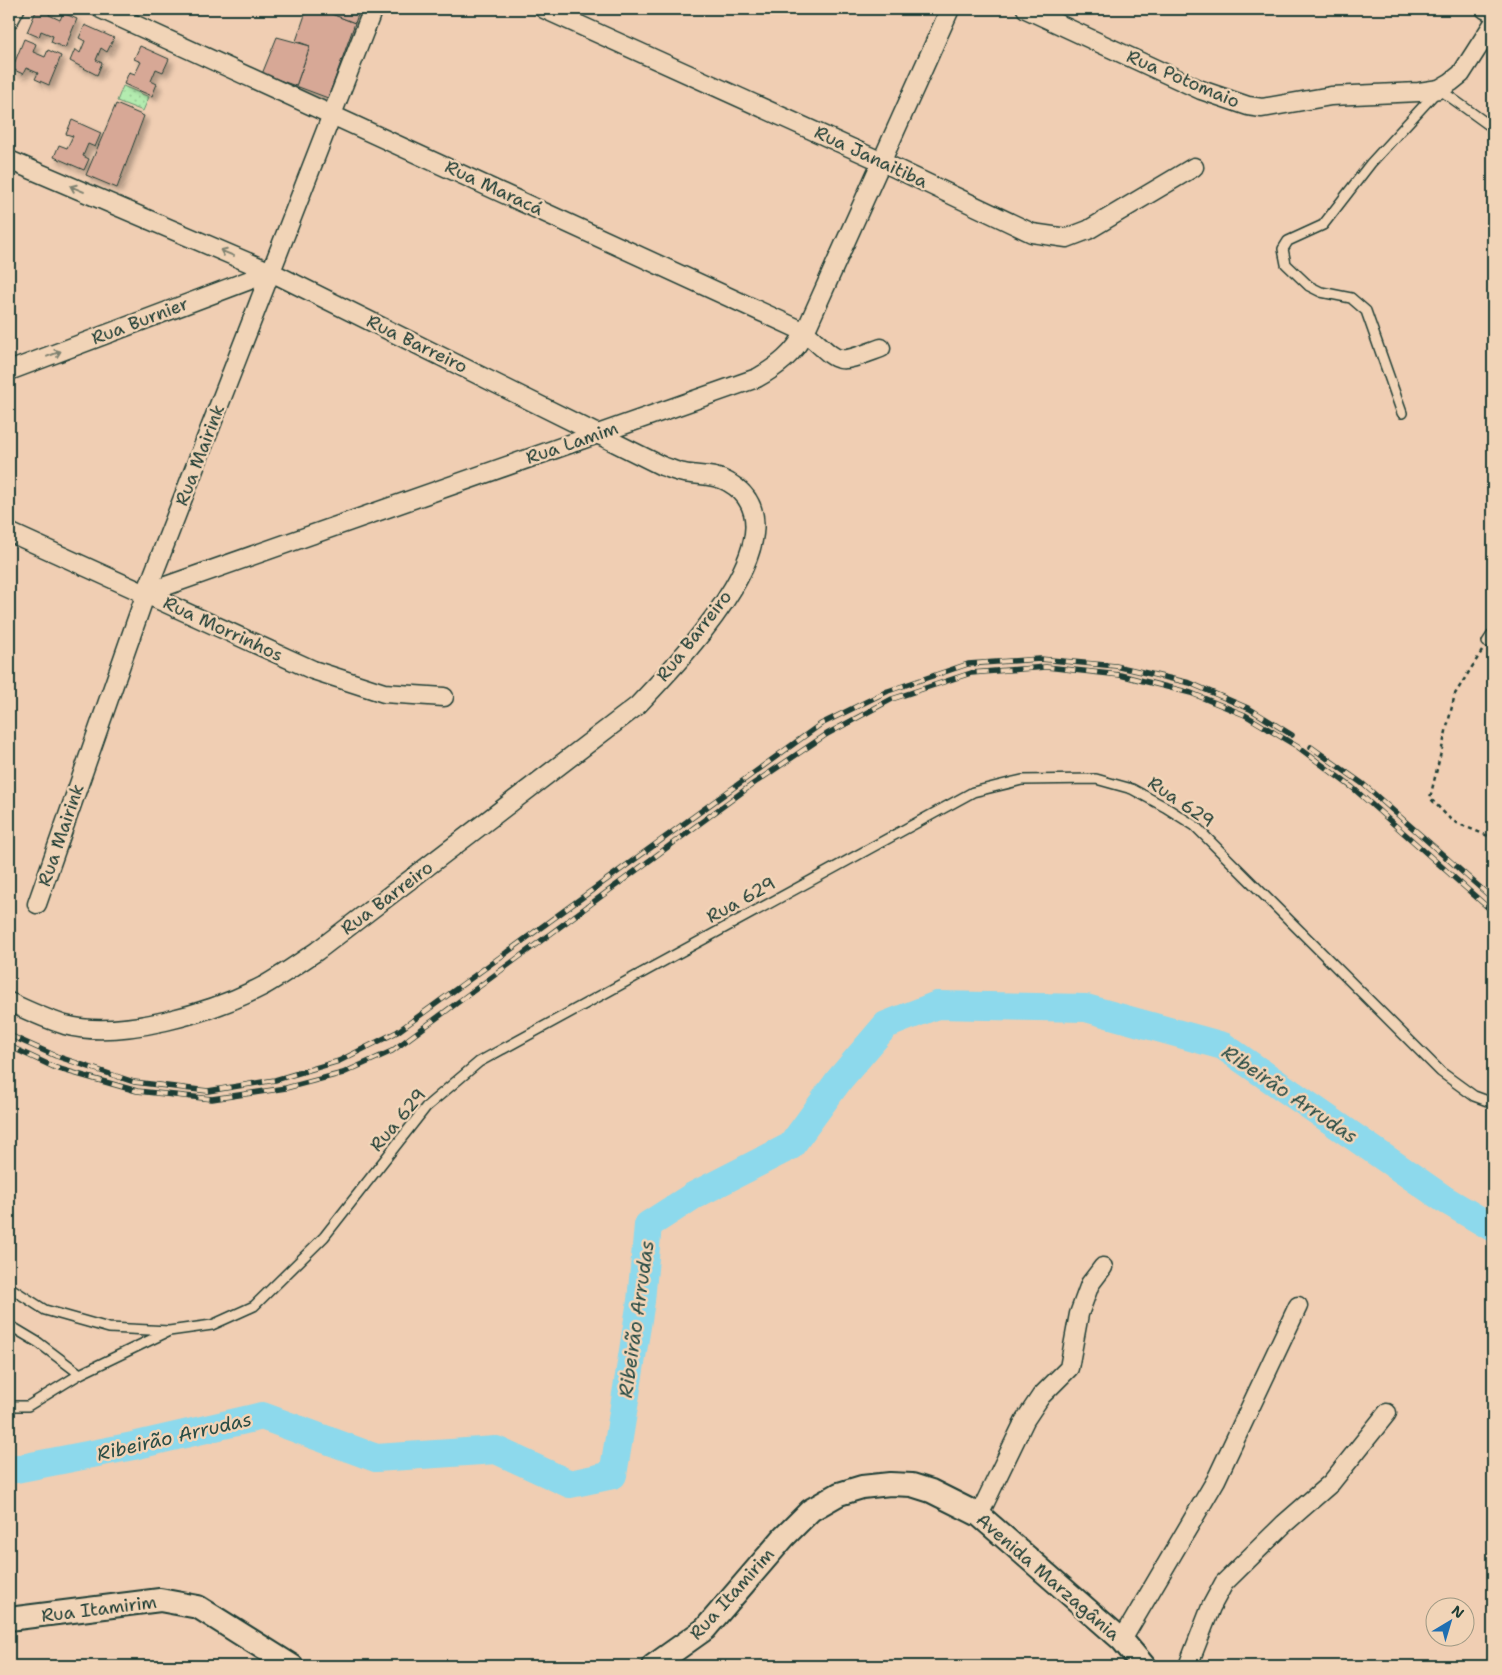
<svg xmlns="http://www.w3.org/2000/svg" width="1502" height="1675" font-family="'Shantell Sans',sans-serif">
<defs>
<pattern id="garden-dots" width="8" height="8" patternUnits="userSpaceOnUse" patternTransform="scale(1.25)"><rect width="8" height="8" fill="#b3ebaf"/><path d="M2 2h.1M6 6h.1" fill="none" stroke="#9aca97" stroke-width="1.8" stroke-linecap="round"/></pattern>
<filter id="shadow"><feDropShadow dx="4.5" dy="4.5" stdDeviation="2.5" flood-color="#0004"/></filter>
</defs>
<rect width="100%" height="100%" fill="#f0ceb3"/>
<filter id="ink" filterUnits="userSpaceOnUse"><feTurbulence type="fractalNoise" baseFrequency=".02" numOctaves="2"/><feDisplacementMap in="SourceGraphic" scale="10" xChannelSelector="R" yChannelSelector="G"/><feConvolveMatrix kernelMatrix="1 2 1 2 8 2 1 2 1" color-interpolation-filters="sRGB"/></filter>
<g filter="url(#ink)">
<path fill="url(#garden-dots)" stroke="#699472" d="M123 86 149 97 143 111 117 101Z"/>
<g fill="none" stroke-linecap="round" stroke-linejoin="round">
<path stroke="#8dd9ec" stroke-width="28" d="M9 1467 16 1469 133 1446 262 1416 376 1458 496 1450 570 1484 613 1475 641 1301 648 1225 693 1196 791 1146 839 1080 886 1025 937 1005 1086 1008 1223 1046 1444 1199 1493 1228"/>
</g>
<g fill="#d7a896" stroke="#1f3d34" filter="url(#shadow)">
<path d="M37 9H51L49 15 60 20 63 13 77 19 65 48 51 42 53 36 41 31 39 37 27 32Z"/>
<path d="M307 9H319L355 23 328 98 296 86 310 46 296 41Z"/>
<path d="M319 9H360L355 23Z"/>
<path d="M85 25 114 38 107 52 101 48 96 60 102 63 97 75 70 61 75 49 80 53 85 41 79 38Z"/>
<path d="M277 37 310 46 296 86 262 74Z"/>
<path d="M24 39 36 44 33 52 45 57 48 50 61 56 49 85 35 79 38 73 26 68 23 74 12 69Z"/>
<path d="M140 46 169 59 163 72 156 69 151 81 157 84 152 96 124 84 129 72 135 74 141 62 134 59Z"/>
<path d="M116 104 144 116 117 188 86 175Z"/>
<path d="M72 120 101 133 95 147 88 144 83 156 89 159 84 170 54 157 59 145 67 148 73 136 66 134Z"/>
</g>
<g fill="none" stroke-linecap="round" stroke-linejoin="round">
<g stroke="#1f3d34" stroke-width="12">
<g id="service">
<path d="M1402 413 1366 311 1351 298 1321 292 1309 286 1286 264 1283 249 1288 241 1323 225 1371 163 1439 89 1493 128"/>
<path d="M1487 642 1493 633"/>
<path d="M9 1287 45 1310 109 1328 169 1331 212 1325 254 1306 324 1237 426 1107 479 1062 973 792 1022 780 1096 779 1132 789 1165 807 1195 826 1441 1072 1474 1096 1493 1103"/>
<path d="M9 1325 39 1343 80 1374"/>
<path d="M9 1406H28L80 1374 167 1332"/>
</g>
</g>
<g stroke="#1f3d34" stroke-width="21">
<g id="minor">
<path d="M101 9 805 332C842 365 834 365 881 348"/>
<path d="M544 9 880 161 1032 233 1067 238 1088 230 1194 167"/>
<path d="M1026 9 1201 90 1248 106 1262 108 1331 96 1419 92 1439 89 1451 82 1461 74 1493 24"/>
<path d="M1485 9 1493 13"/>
<path d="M9 20 15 9"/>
<path d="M9 160 271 272 662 466C669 468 677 472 684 473 699 476 714 474 728 482 812 529 673 667 637 706L317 951C299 963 281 976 263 986 213 1012 120 1040 65 1025 46 1019 26 1010 9 1002"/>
<path d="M9 371 271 272"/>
<path d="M9 532 313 670 384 693 444 697"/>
<path d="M146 593 757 378C778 366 794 354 805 332L950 9"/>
<path d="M37 904 146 593 373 9"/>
<path d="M979 1515 1025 1420 1041 1396 1069 1368 1079 1314 1090 1284 1103 1267"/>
<path d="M1122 1640 1216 1480 1298 1306"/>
<path d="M1188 1666 1211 1607 1224 1583 1284 1524 1331 1483 1387 1413"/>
</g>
</g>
<g stroke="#1f3d34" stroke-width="26">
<g id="tertiary">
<path d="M9 1619 160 1600 198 1607 292 1666"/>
<path d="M653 1666 705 1629 784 1537 811 1510 839 1494 862 1487 890 1484 912 1485 931 1491 979 1515 1122 1640 1144 1666"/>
</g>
</g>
<path stroke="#1f3d34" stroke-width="2.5" stroke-dasharray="4 4" stroke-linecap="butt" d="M1482 651 1455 694 1430 798 1452 821 1493 838"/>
<use href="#service" stroke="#f1d4b7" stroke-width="9"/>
<use href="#minor" stroke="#f1d4b7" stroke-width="18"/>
<use href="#tertiary" stroke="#f1d4b7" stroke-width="22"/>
<g stroke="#1f3d34" stroke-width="5.5">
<g id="rail">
<path d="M1311 747 1363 784 1493 899"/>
<path d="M9 1035 56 1056 134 1082 208 1091 275 1080 339 1061 397 1032 821 724 888 691 968 664 1040 659 1116 666 1190 683 1250 709 1292 735"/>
<path d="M9 1046 56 1068 137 1091 212 1099 286 1088 343 1073 392 1051 753 784 827 734 892 699 971 673 1046 667 1120 675 1191 693 1245 715 1298 747 1353 788 1493 912"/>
</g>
</g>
<use href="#rail" stroke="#f1d4b7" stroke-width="4" stroke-dasharray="11" stroke-linecap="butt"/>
</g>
<defs><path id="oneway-shaft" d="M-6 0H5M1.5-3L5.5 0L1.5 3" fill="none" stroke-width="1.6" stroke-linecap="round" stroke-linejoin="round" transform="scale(1.25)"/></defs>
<g stroke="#7d816f">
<use href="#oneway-shaft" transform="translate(77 189) rotate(-157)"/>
<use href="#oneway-shaft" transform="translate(227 253) rotate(-157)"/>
<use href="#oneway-shaft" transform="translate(54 354) rotate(-21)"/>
</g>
</g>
<g text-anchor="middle" stroke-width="5" stroke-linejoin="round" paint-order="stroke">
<g font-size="18" fill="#1f3d34" stroke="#f1d4b7">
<text transform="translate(1183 79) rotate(23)" y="6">Rua Potomaio</text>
<text transform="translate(871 157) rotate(25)" y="6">Rua Janaitiba</text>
<text transform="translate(494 188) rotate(25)" y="6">Rua Maracá</text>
<text transform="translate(140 321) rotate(-21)" y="6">Rua Burnier</text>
<text transform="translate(417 344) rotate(26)" y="6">Rua Barreiro</text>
<text transform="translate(572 443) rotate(-19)" y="6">Rua Lamim</text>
<text transform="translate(200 455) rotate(-69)" y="6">Rua Mairink</text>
<text transform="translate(223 629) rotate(25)" y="6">Rua Morrinhos</text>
<text transform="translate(694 636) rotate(-52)" y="6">Rua Barreiro</text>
<text transform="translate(1181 802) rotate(34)" y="6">Rua 629</text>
<text transform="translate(61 835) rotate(-71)" y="6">Rua Mairink</text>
<text transform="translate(387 898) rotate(-37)" y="6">Rua Barreiro</text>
<text transform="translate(741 900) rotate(-29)" y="6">Rua 629</text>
<text transform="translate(398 1120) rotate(-50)" y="6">Rua 629</text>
<text transform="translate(1048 1577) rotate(41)" y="6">Avenida Marzagânia</text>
<text transform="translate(732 1594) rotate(-48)" y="6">Rua Itamirim</text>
<text transform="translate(99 1609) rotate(-7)" y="6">Rua Itamirim</text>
</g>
<g font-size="19" font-style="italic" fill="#2a4d46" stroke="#f1d4b7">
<text transform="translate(1290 1094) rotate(34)" y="7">Ribeirão Arrudas</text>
<text transform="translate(636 1319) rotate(-82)" y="7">Ribeirão Arrudas</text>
<text transform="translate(174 1436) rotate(-13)" y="7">Ribeirão Arrudas</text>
</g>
</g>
<rect width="1502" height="1675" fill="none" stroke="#f1d4b7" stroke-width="30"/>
<rect x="15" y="15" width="1472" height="1645" fill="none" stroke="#1f3d34" stroke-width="2" filter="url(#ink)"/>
<g transform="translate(1450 1622) rotate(38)"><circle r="24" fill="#f1d4b7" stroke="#9d9883"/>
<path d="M0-4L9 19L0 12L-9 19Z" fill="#1f6fb2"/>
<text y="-8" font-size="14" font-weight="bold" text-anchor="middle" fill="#1f3d34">N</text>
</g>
</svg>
